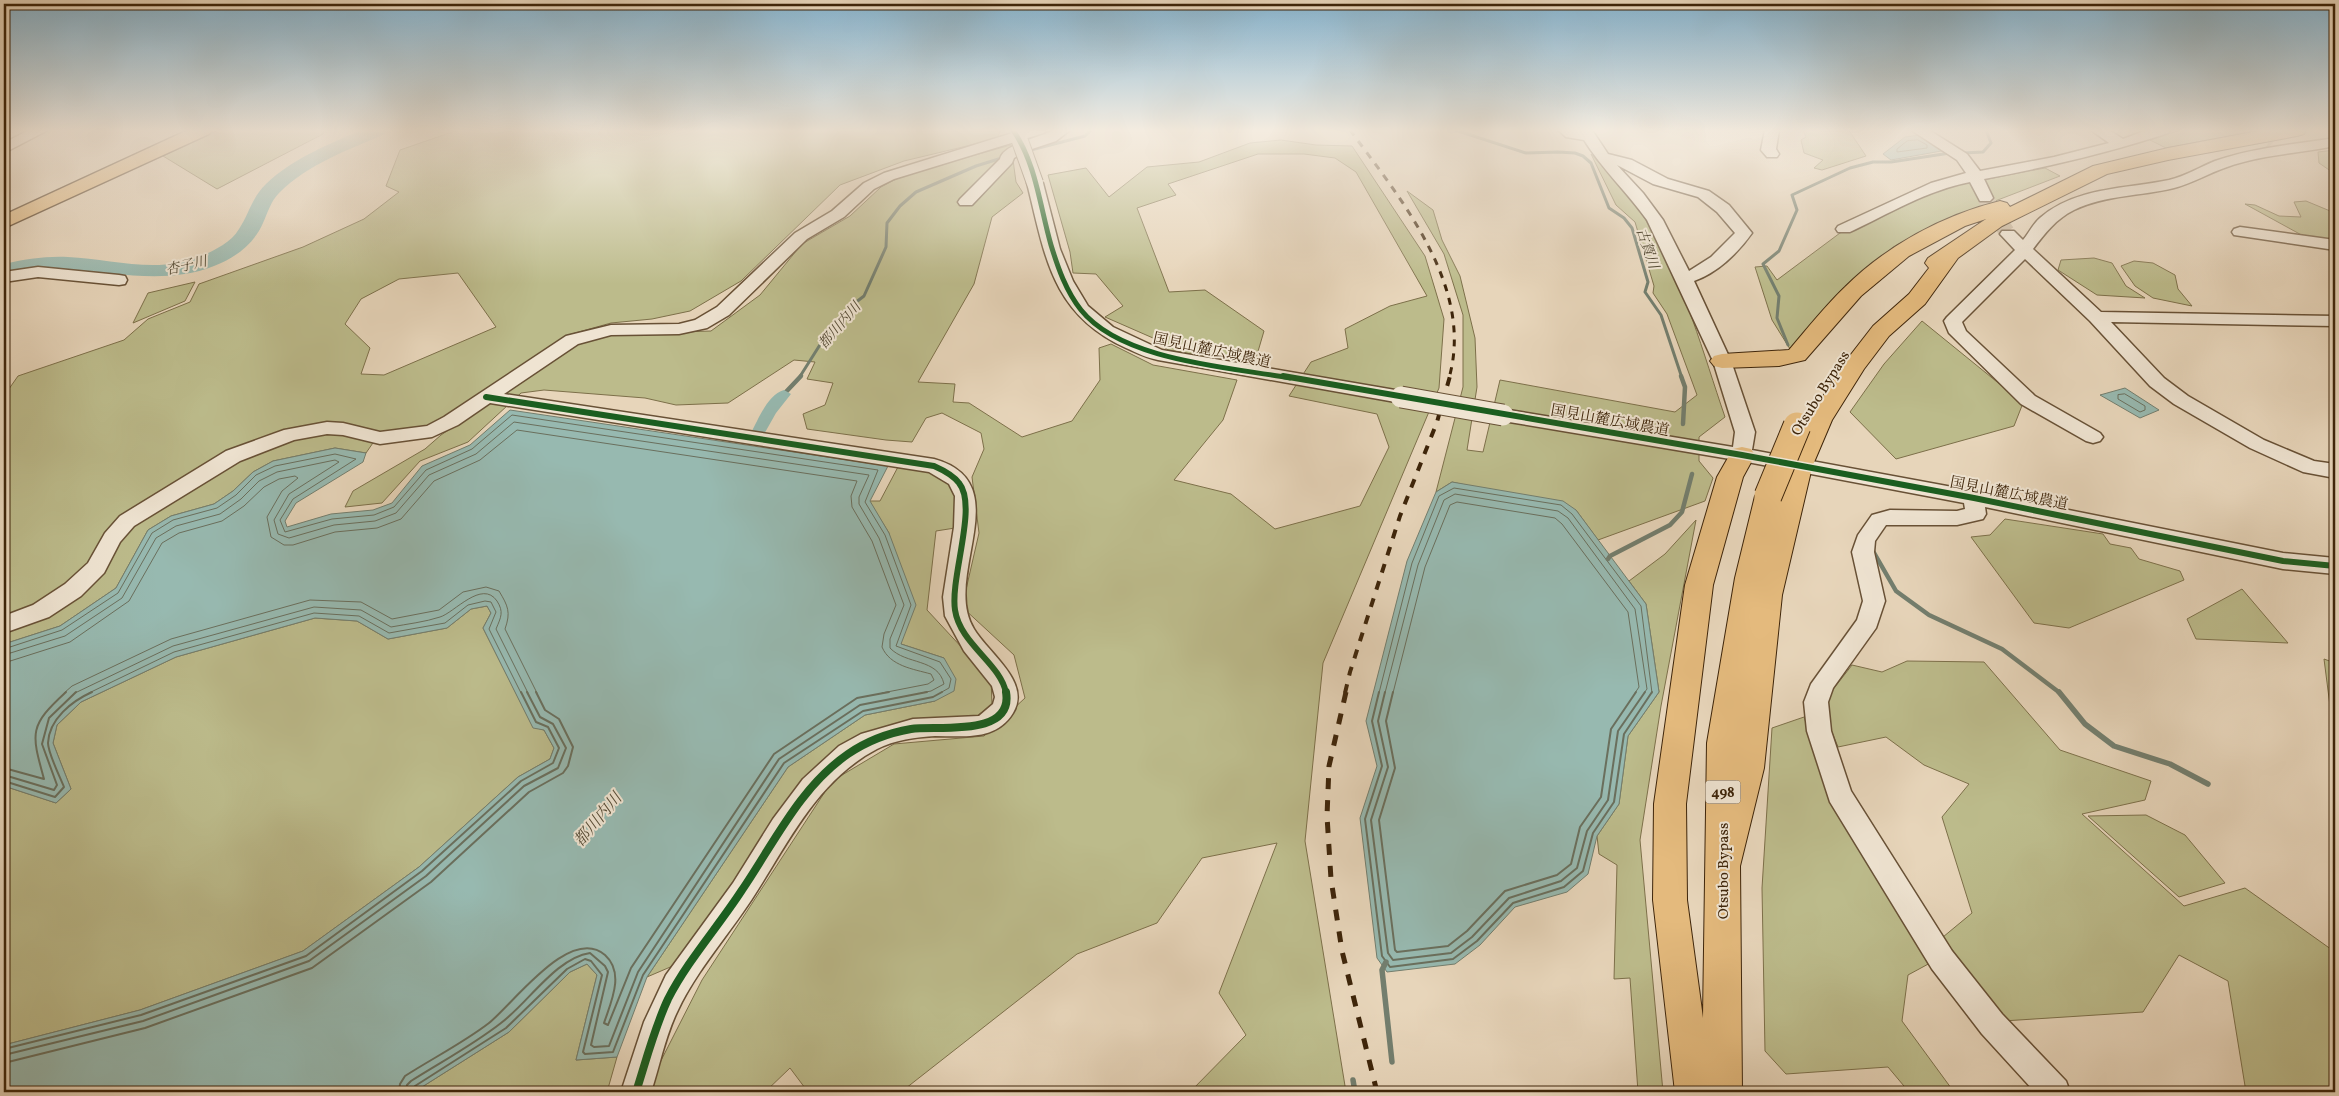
<svg xmlns="http://www.w3.org/2000/svg" width="2339" height="1096" font-family="Vollkorn,'Noto Serif JP',serif">
<rect width="100%" height="100%" fill="#e7d5ba"/>
<filter id="stains"><feTurbulence type="fractalNoise" baseFrequency=".004" numOctaves="4"/><feColorMatrix values="0 0 0 0 .2 0 0 0 0 .09 0 0 0 0 .02 0 0 0 .5 -.17"/></filter>
<radialGradient id="worn" r=".72"><stop offset=".6" stop-color="#630" stop-opacity="0"/><stop offset="1" stop-color="#630" stop-opacity=".3"/></radialGradient>
<g fill="#bcbb8b" stroke="#7d704a" fill-rule="evenodd">
<path d="M218 130H324L323 134 217 189 163 156Z"/>
<path d="M458 130H489L491 134 518 130 1001 131 996 139 904 161 840 185 741 281 690 311 652 319 611 323 568 335 447 418 412 432 377 437 366 453 335 448 273 461 253 472 233 491 214 504 171 516 148 530 116 588 60 626 4 644V396L18 376 124 340 148 319 190 302 199 284 303 247 364 219 399 192 386 186 400 150ZM458 273 496 327 384 375 361 374 370 348 345 324 361 299 399 279Z"/>
<path d="M1803 130 1850 132 1866 156 1822 170 1814 168 1823 160 1804 153 1801 140 1806 137Z"/>
<path d="M2181 130H2260L2166 148 2150 140Z"/>
<path d="M1281 140 1316 145 1352 146 1425 256 1444 319 1439 388 1323 663 1305 841 1346 1092H1190L1246 1035 1219 993 1277 843 1202 858 1157 923 1077 954 901 1092H808L790 1068 765 1092H645L702 980 832 781 894 744 984 736 1025 698 1014 655 962 607 979 533 972 477 984 449 981 433 942 413 926 418 912 442 886 440 807 429 803 414 825 405 833 383 807 379 815 362 794 360 728 403 676 405 645 398 544 390 521 393 468 442 420 461 382 503 345 507 353 491 425 449 441 435 578 342 612 334 711 331 760 295 802 244 850 216 881 187 904 175 1011 145 1016 182 1023 193 992 217 974 284 918 382 955 384 953 402 969 403 1022 437 1072 421 1100 380 1099 348 1111 344 1153 365 1237 380 1223 420 1174 480 1231 494 1275 529 1360 506 1389 447 1377 414 1289 396 1311 362 1348 348 1345 329 1390 306 1427 296 1356 172 1335 158 1304 154H1258L1168 184 1176 195 1137 208 1169 292 1205 290 1264 331 1254 365 1168 350 1153 338 1105 317 1123 306 1096 274 1073 273 1070 252 1048 175 1086 168 1109 197 1147 167 1199 162 1250 143Z"/>
<path d="M2335 150V174L2319 163 2318 152Z"/>
<path d="M1591 154C1612 177 1633 199 1649 225 1685 284 1703 353 1725 417L1699 437V461L1713 478 1705 501 1598 540 1576 510 1452 482 1436 492 1463 387V315L1444 254 1407 191 1433 210 1442 240 1460 276 1475 338 1477 387 1467 450 1483 452 1500 380 1675 412 1697 395 1667 314 1653 293 1654 286 1635 222 1616 205Z"/>
<path d="M2045 168 2060 176 1951 218 1893 247 1851 284 1790 349 1772 320 1755 267 1767 266 1777 280 1840 233 1946 187Z"/>
<path d="M2306 201 2335 213V241L2307 238 2245 204 2255 205 2279 216 2301 217 2294 202Z"/>
<path d="M2094 258 2112 263 2126 286 2145 298 2097 295 2058 270 2061 260Z"/>
<path d="M2134 261 2153 263 2175 275 2178 289 2192 306 2153 298 2135 286 2121 266Z"/>
<path d="M195 282 185 301 133 323 148 293Z"/>
<path d="M1922 321 2023 403 2014 426 1896 459 1850 412 1884 364Z"/>
<path d="M899 465 941 473 957 495 955 528 936 531 927 610 991 679 992 705 974 718 914 721 798 789 675 965 647 977 788 767 865 715 935 701 944 658 901 644 889 533 869 501H880Z"/>
<path d="M2005 519 2103 534 2110 544 2131 548 2139 559 2180 571 2184 580 2069 628 2034 623 1971 537 1990 535Z"/>
<path d="M1696 520 1661 706 1640 840 1663 1092H1638L1630 978 1614 979 1617 865 1599 854 1597 836 1619 804 1628 736 1659 692 1646 604 1629 581 1665 554Z"/>
<path d="M2242 589 2288 643 2196 639 2187 619Z"/>
<path d="M487 606 491 613 483 628 533 727 544 730 554 748 550 759 518 777 419 867 303 951 140 1010 4 1045V786L56 803 71 789 53 743 57 725 81 702 176 657 315 618 357 621 388 639 447 628 471 609Z"/>
<path d="M2324 659 2335 663V745Z"/>
<path d="M1907 661 1984 662 2060 750 2151 781 2145 800 2082 814 2184 906 2245 888 2335 952V1092H2246L2228 981 2179 955 2143 1012 2003 1021 1943 937 1972 913 1942 817 1969 784 1924 765 1886 737 1838 747 1821 705 1852 665 1882 672Z"/>
<path d="M1804 717 1832 800 1932 962 1908 975 1902 1021 1954 1092H1909L1888 1067 1786 1074 1765 1051 1762 888 1772 728Z"/>
<path d="M2146 815 2185 835 2225 883 2179 897 2088 816Z"/>
<path d="M587 964 597 975 576 1060 617 1057 607 1092H414L509 1032 570 972Z"/>
</g>
<g fill="#97b9b0" stroke="#737e6e">
<path d="M1920 135 1947 150 1891 160 1883 154 1905 137Z"/>
<path d="M2125 388 2159 410 2140 418 2100 395Z"/>
<path d="M510 410 888 466 870 501 889 533 916 605 901 644 944 658 956 679 954 691 935 701 865 715 788 767 647 977 617 1057 576 1060 597 975 587 964 570 972 509 1032 414 1092H4V1045L140 1010 303 951 419 867 518 777 550 759 554 748 544 730 533 728 483 628 491 613 487 606 471 609 447 628 388 639 357 621 315 618 176 657 81 702 57 725 53 743 71 789 56 803 4 786V644L60 626 116 588 148 530 171 516 214 504 233 491 253 472 273 461 335 448 366 453 363 462 296 503 285 521 287 527 331 514 373 510 392 503 422 466 470 445Z"/>
<path d="M1452 482 1563 501 1576 510 1646 604 1659 692 1628 736 1619 804 1597 836 1588 874 1567 892 1515 907 1480 945 1455 964 1387 972 1377 958 1360 818 1377 766 1366 721 1407 561 1436 492Z"/>
</g>
<g fill="none" stroke-linecap="round" stroke-linejoin="round">
<g stroke="#6a6f5d" stroke-width="1">
<path d="M1918 140 1927 145V148L1897 152V149L1907 141Z"/>
<path d="M2125 394 2145 406V410L2140 412 2118 399V395Z"/>
<path d="M4 649 62 630 118 593 152 533 173 520 217 508 236 495 256 475 275 466 335 454 356 459 293 499 280 520 285 532 332 519 374 515 394 507 426 470 472 449 512 415 878 470 865 502 885 535 911 605 896 646 940 662 951 679 949 688 940 693"/>
<path d="M4 655 65 636 122 598 156 538 176 526 220 514 241 499 259 481 277 472 335 460 339 462 289 494 274 520 278 534 289 538 334 525 375 521 396 513 429 475 476 454 514 422 869 475 859 497V504L879 538 904 605 890 639V648C906 665 938 658 944 684L931 691 921 693"/>
<path d="M4 663 70 642 129 601 162 543 179 533 222 521 244 506 264 487 279 479 295 476 298 478 282 491 267 517 271 537 284 545H293L335 532 377 528 401 519 434 481 480 460 517 430 857 481 851 496 852 507 872 541 896 605 884 634 882 647C890 666 913 669 931 674L934 680 928 684 882 693"/>
<path d="M64 693 72 686 171 639 310 600 361 602 392 619 439 610 463 592 486 587 499 591C508 606 511 612 505 629L537 693"/>
<path d="M75 693 173 646 314 607 361 610 391 627C407 624 425 622 440 617 454 613 482 579 497 601 504 612 501 617 496 629L528 693"/>
<path d="M89 693 174 652 314 613 359 616 389 633 445 623 468 605 485 601 491 602 496 612 489 629 521 693"/>
<path d="M1379 693 1412 563 1439 496 1454 488 1561 505 1572 514 1641 606 1652 693"/>
<path d="M1385 693 1418 565 1444 500 1455 494 1558 511 1568 518 1635 609 1647 689 1644 693"/>
<path d="M1393 693 1425 567 1450 505 1457 502 1555 518 1562 524 1628 612 1639 687 1635 693"/>
</g>
<g stroke="#6a6f5d" stroke-width="2">
<path d="M1379 692 1372 721 1382 766 1365 819 1382 956 1390 967 1453 959 1477 941 1513 903 1564 887 1583 871 1593 833 1614 802 1624 734 1652 692"/>
<path d="M1385 692 1378 721 1388 767 1371 820 1388 953 1393 960 1451 953 1472 937 1509 898 1561 881 1577 868 1587 831 1608 800 1618 731 1645 692"/>
<path d="M1393 692 1386 721 1395 768 1379 820 1395 950 1397 952 1448 946 1467 931 1505 891 1557 875 1571 864 1580 827 1601 797 1611 729 1636 692"/>
<path d="M4 768 44 779C31 732 29 726 66 692"/>
<path d="M4 775 54 790 57 785 42 744 49 718 76 692"/>
<path d="M4 781 55 797 64 787C60 777 48 753 48 743 49 719 72 701 92 692"/>
<path d="M4 1049 141 1015 306 956 422 871 521 781 553 763 559 748 548 727 536 722 521 692"/>
<path d="M4 1055 143 1021 309 961 426 876 524 786 558 768 566 748 553 724 540 717 527 692"/>
<path d="M4 1063 145 1028 312 968 431 882 529 792 563 773 568 766 573 747 559 719 545 710 536 692"/>
<path d="M399 1092 400 1084 405 1076C433 1058 463 1043 489 1023 514 1003 570 925 605 955 625 973 611 1002 604 1023L608 1025 631 968 774 754 857 698 889 692"/>
<path d="M406 1092 407 1085 411 1081C441 1062 473 1045 501 1023 528 1003 556 958 590 953L605 966 608 972 591 1045 594 1047 609 1046 638 972 779 759 860 705 927 692"/>
<path d="M412 1092 415 1086 506 1028 567 969 585 959 591 961 602 975 583 1052 585 1054 613 1052 643 975 784 763 863 711 933 697 942 692"/>
</g>
<g stroke="#737e6e" stroke-width="3">
<path d="M1455 130 1526 153 1558 152 1575 153 1583 156 1591 163 1609 208 1624 218 1632 228 1648 282 1645 292 1661 315 1682 378"/>
<path d="M1027 151 1085 136 1091 130"/>
<path d="M1963 153 1983 152 1991 143 1986 130"/>
<path d="M1788 345 1777 318 1779 296 1763 264 1779 251 1797 210 1792 195 1850 168 1873 162H1891L1950 153"/>
<path d="M799 378 823 340 851 306 864 296 886 247 887 223 900 206 916 192 976 166 1005 157"/>
</g>
<g stroke="#737e6e" stroke-width="4.5">
<path d="M1681 376 1685 387 1683 424"/>
<path d="M784 394 801 376"/>
<path d="M1873 551 1896 591 1929 615 2002 649 2060 693"/>
<path d="M1608 559 1610 556 1670 525 1682 512 1692 474"/>
</g>
<g stroke="#737e6e" stroke-width="5.5">
<path d="M2059 692 2085 724 2114 746 2170 764 2208 784"/>
<path d="M1386 962 1382 970 1392 1062"/>
<path d="M1353 1080 1355 1092"/>
</g>
<path fill="#97b9b0" fill-rule="evenodd" d="M784 390 791 394 776 413 763 436H753L751 433C758 420 768 394 784 390Z"/>
<path fill="#97b9b0" fill-rule="evenodd" d="M361 130H387L385 134C348 150 308 164 279 193 271 201 268 212 263 223 254 244 235 258 214 266 166 285 117 272 68 270 46 269 25 273 4 276V264C25 259 46 256 68 257 110 259 158 274 199 257 213 251 231 243 239 229 249 214 252 197 266 184 293 158 328 145 361 130Z"/>
<g stroke="#c5b297" stroke-width="16" stroke-dasharray="16 8" stroke-linecap="butt">
<path d="M2248 130 2272 144"/>
<path d="M1985 198 2008 234"/>
</g>
<g stroke="#685136" stroke-width="3">
<g id="minor">
<path d="M29 130H48L4 153V143Z"/>
<path d="M1022 130H1046L1044 133 894 179 874 189 844 217 807 239 729 315 707 328 679 334 611 335 578 344 504 394 934 459C1020 483 941 576 974 629 988 653 1032 682 1013 713 996 741 964 736 935 736 917 737 894 740 877 749 816 781 788 844 752 899 727 937 697 970 678 1010 665 1036 660 1065 651 1092H621L644 1022 666 975 733 883 773 819 803 779 839 746 861 734 913 719 979 716 993 704 995 697 992 686 964 651 945 616 943 597 954 527 955 496 949 484 929 472 490 403 458 425 432 437 380 444 343 435 327 434 294 440 240 461 134 526 120 542 104 573 81 596 49 617 4 633V616L33 605 65 584 88 563 105 533 120 516 226 451 284 430 327 422 343 423 380 432 427 426 444 417 566 336 611 325 679 324 695 320 717 307 795 233 832 211 864 183 884 173Z"/>
<path d="M1053 130H1070L1056 141 1026 151 1014 158 1012 163 972 205H960L958 202 960 199 1000 159C1003 144 1040 138 1053 130Z"/>
<path d="M1558 130H1592L1608 154 1632 160 1668 179 1709 191 1729 205 1752 233C1738 253 1717 273 1694 281L1731 361 1755 432 1752 450 1974 491 2283 553 2335 558V574L2283 569 1985 507 1986 514 1983 519 1957 525H1886L1875 541 1874 552 1885 601 1876 628 1833 688 1828 702 1831 731 1851 791 1952 951 2002 1014 2066 1081 2070 1092H2035L1982 1034 1932 969 1830 802 1807 731 1804 702 1811 684 1857 620 1863 601 1852 552 1858 535 1872 515 1890 510 1957 511 1965 509 1964 503 1742 461 1503 421 1496 419 1493 415 1496 411 1503 409 1733 447 1735 432 1713 361 1647 220C1627 192 1602 169 1584 140L1566 137ZM1617 165 1653 184 1698 197 1717 212 1735 233 1711 257 1689 271 1663 220 1643 193Z"/>
<path d="M1765 130H1779L1776 149 1779 154 1777 157H1767L1761 150Z"/>
<path d="M1911 130H1929L1967 154 1980 171 2054 157 2109 143 2091 130H2109L2123 139 2147 130H2170L2168 133C2108 153 2047 167 1984 179L1993 198 1990 201H1980L1970 182C1928 190 1888 214 1850 232H1838L1836 229 1838 226 1931 183 1966 173 1957 160Z"/>
<path d="M2335 138V146C2300 153 2261 155 2227 167 2209 173 2193 183 2174 188 2141 196 2105 195 2074 210 2056 219 2045 233 2033 249L2101 312 2335 316V326L2111 322 2164 378 2188 396 2264 440 2314 461 2335 464V478L2303 472 2250 448 2174 404 2150 386 2090 321 2025 259 1962 322 1966 331 2035 396 2100 433 2103 437 2100 441 2093 443 2086 441 2021 404 1949 333 1944 321 1947 317 2015 250 2000 234 2002 231H2014L2023 240C2029 233 2033 224 2040 218 2075 187 2126 189 2169 180 2186 176 2200 167 2215 161 2251 148 2297 144 2335 138Z"/>
<path d="M1035 178 1043 183 1060 249 1073 281 1088 306 1113 327 1162 350 1401 391 1408 393 1410 397 1408 401 1401 403 1158 360C1147 358 1137 353 1126 348 1051 314 1045 255 1027 183Z"/>
<path d="M2240 227 2335 240V250L2234 235 2232 232 2234 229Z"/>
<path d="M38 267 119 275 125 276 127 280 125 284 119 285 38 277 4 282V272Z"/>
</g>
</g>
<g stroke="#3e250a" stroke-width="3">
<path id="major" d="M188 130H212L209 134 4 228V215Z"/>
</g>
<g stroke="#3e250a" stroke-width="2">
<path id="highway" d="M2264 130H2306L2304 134 2297 136 2168 160 2107 174 2002 226 1958 258 1925 304 1889 336 1864 369 1832 420 1812 467 1782 595 1764 768 1740 866 1742 1092H1675L1653 900 1654 804 1685 585 1717 477 1733 449 1742 447 1751 449 1755 455 1743 477 1713 585 1686 804 1687 900 1703 1018 1707 743 1735 578 1755 496 1759 490 1768 487 1777 490 1779 493 1786 467 1808 420 1842 366 1873 326 1909 294 1929 268 1925 263 1928 258 1986 219 1965 226 1909 256 1861 296 1805 360 1779 366 1722 368 1714 366 1710 361 1714 356 1722 354 1789 350C1807 329 1825 306 1845 287 1886 246 1943 215 2000 201L2007 203 2010 207 2093 166 2168 148Z"/>
</g>
<use href="#minor" fill="#efe4d2" fill-rule="evenodd"/>
<use href="#major" fill="#e4ba7d" fill-rule="evenodd"/>
<use href="#highway" fill="#e4ba7d" fill-rule="evenodd"/>
<path stroke="#3e250a" stroke-width="3" stroke-dasharray="7 7" stroke-linecap="butt" d="M1350 130C1400 198 1475 287 1449 378"/>
<path stroke="#3e250a" stroke-width="4" stroke-dasharray="9 9" stroke-linecap="butt" d="M1345 693 1350 672 1400 516 1437 422 1450 376"/>
<path stroke="#3e250a" stroke-width="5" stroke-dasharray="11 11" stroke-linecap="butt" d="M1346 692 1329 766 1327 816 1331 879 1342 951 1377 1092"/>
<g stroke="#685136" stroke-width="18" stroke-linecap="butt">
<path id="minor-bridge-far1" d="M1020 141 1035 183"/>
</g>
<g stroke="#685136" stroke-width="23" stroke-linecap="butt">
<path id="minor-bridge" d="M1401 397 1503 415"/>
</g>
<g stroke="#3e250a" stroke-width="29" stroke-linecap="butt">
<path id="highway-bridge" d="M1768 496 1797 426"/>
</g>
<use href="#minor-bridge-far1" stroke="#efe4d2" stroke-width="16"/>
<use href="#minor-bridge" stroke="#efe4d2" stroke-width="21"/>
<use href="#highway-bridge" stroke="#e4ba7d" stroke-width="27"/>
<g stroke="#efe4d2" stroke-width="8">
<path id="cycleway-far2" d="M1013 130C1036 163 1040 207 1051 245 1058 268 1066 291 1081 310 1122 361 1229 367 1290 378"/>
</g>
<g stroke="#efe4d2" stroke-width="9">
<g id="cycleway-far1">
<path d="M1283 376 1742 455 1974 498 2283 561 2335 566"/>
<path d="M486 397 934 466C943 470 953 475 959 483 978 506 950 577 955 610 960 644 1001 664 1006 693"/>
</g>
</g>
<g stroke="#efe4d2" stroke-width="11">
<path id="cycleway" d="M636 1092C646 1061 654 1029 668 999 688 960 718 927 742 890 774 843 800 787 848 754 867 741 888 733 911 729 936 725 1014 738 1006 692"/>
</g>
<use href="#cycleway-far2" stroke="#1b5e20" stroke-width="5"/>
<use href="#cycleway-far1" stroke="#1b5e20" stroke-width="6"/>
<use href="#cycleway" stroke="#1b5e20" stroke-width="8"/>
</g>
<linearGradient id="sky" x2="0" y2="1"><stop stop-color="#87b6d2"/><stop offset="0.46" stop-color="#f4ece0"/><stop offset="1" stop-color="#f4ece0" stop-opacity="0"/></linearGradient>
<rect width="2339" height="284" fill="url(#sky)"/>
<g text-anchor="middle" stroke-width="4" stroke-linejoin="round" paint-order="stroke">
<g font-size="14" font-style="italic" fill="#544a34" stroke="#efe4d2">
<text transform="translate(1648 248) rotate(71)" y="5">古賀川</text>
<text transform="translate(186 265) rotate(-13)" y="5">杏子川</text>
<text transform="translate(839 325) rotate(-49)" y="5">都川内川</text>
</g>
<rect fill="#efe4d2" stroke="#735e46" stroke-width="1" x="1705.5" y="780.5" width="35" height="23" rx="4"/>
<g font-size="14" font-weight="bold" fill="#3e250a">
<text x="1723" y="797">498</text>
</g>
<g font-size="15" fill="#3e250a" stroke="#efe4d2">
<text transform="translate(1212 350) rotate(12)" y="5">国見山麓広域農道</text>
<text transform="translate(1820 393) rotate(-58)" y="5">Otsubo Bypass</text>
<text transform="translate(1610 420) rotate(10)" y="5">国見山麓広域農道</text>
<text transform="translate(2009 493) rotate(11)" y="5">国見山麓広域農道</text>
<text transform="translate(1723 871) rotate(-90)" y="5">Otsubo Bypass</text>
</g>
<g font-size="16" font-style="italic" fill="#544a34" stroke="#efe4d2">
<text transform="translate(597 819) rotate(-50)" y="6">都川内川</text>
</g>
</g>
<rect width="2339" height="1096" fill="none" stroke="#e7d5ba" stroke-width="20"/>
<rect x="5" y="5" width="2329" height="1086" fill="none" stroke="#3e250a" stroke-width="2.5"/>
<rect x="10" y="10" width="2319" height="1076" fill="none" stroke="#3e250a"/>
<rect width="100%" height="100%" filter="url(#stains)"/>
<rect width="100%" height="100%" fill="url(#worn)"/>
</svg>
